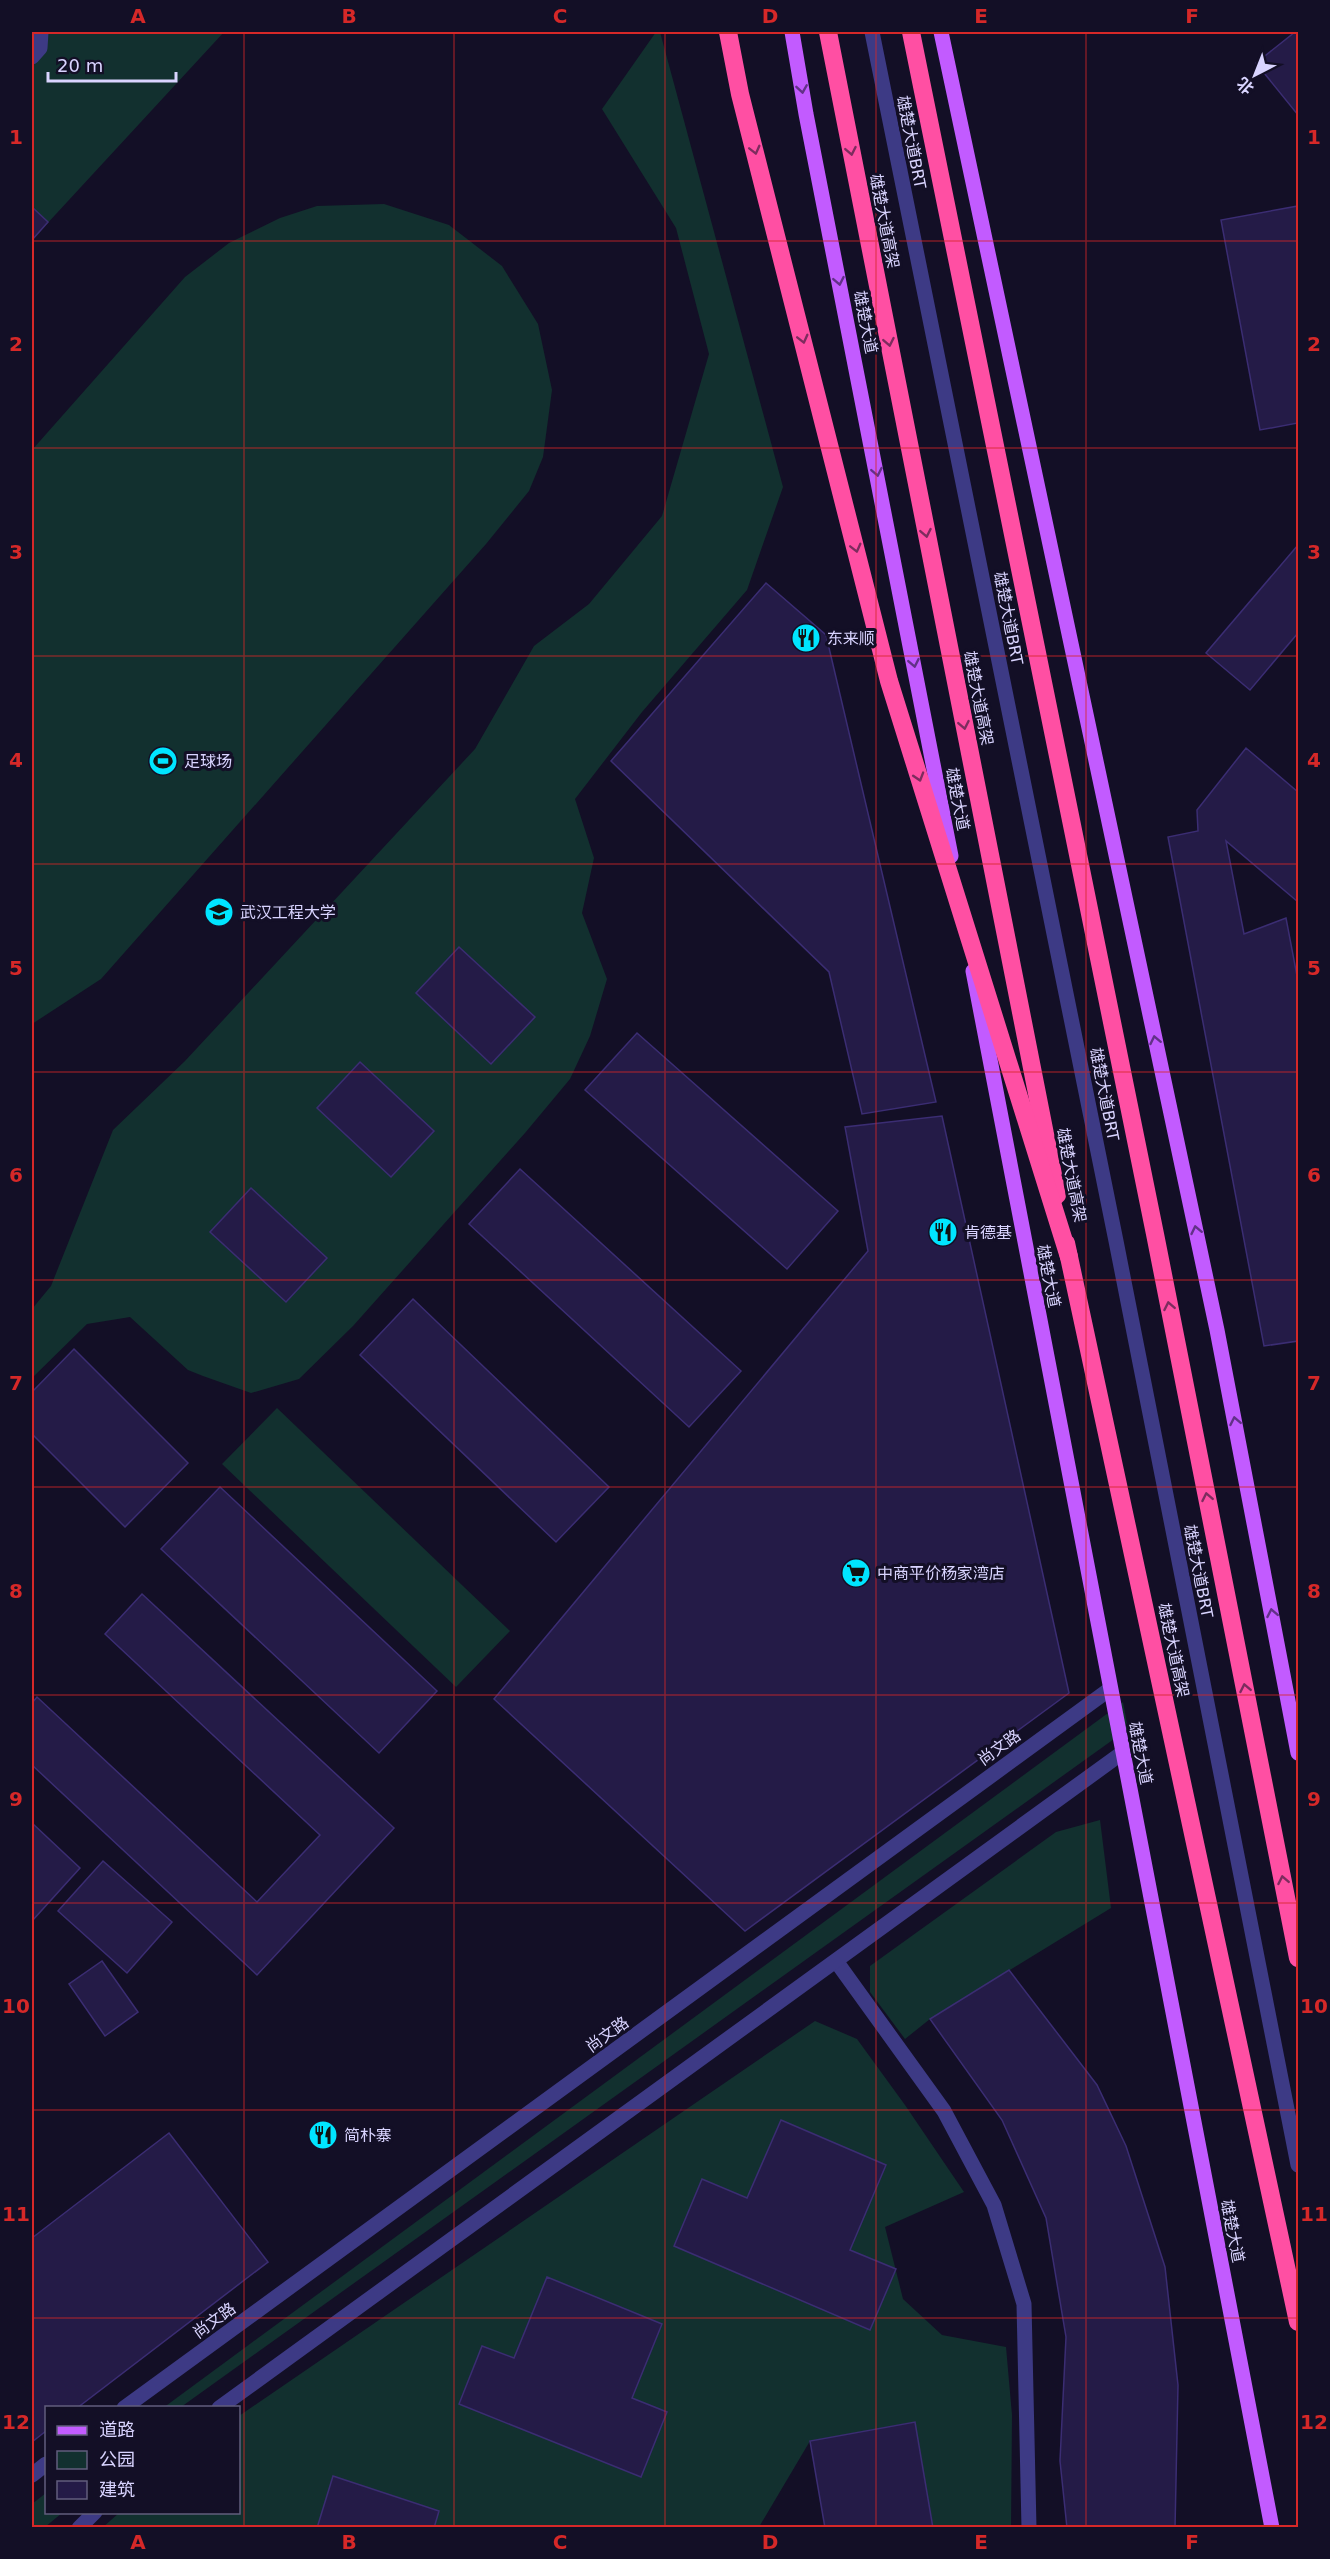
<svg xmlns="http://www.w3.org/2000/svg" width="1330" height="2559" font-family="'DejaVu Sans','Noto Sans SC',sans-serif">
<rect width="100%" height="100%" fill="#130f26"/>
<g fill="#12302f">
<path d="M32 32H224L32 240Z"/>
<path d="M656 32H660L783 487 747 590 642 712 575 799 594 858 582 913 607 979 590 1036 570 1079 525 1133 353 1326 299 1379 251 1393 203 1376 188 1370 130 1317 87 1324 32 1378V1309L51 1286 113 1130 185 1061 475 749 534 646 589 604 662 516 709 354 676 228 602 109Z"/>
<path d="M384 204 449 225 502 266 538 324 552 390 543 457 529 491 486 544 101 979 32 1024V450L185 277 229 243 280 218 317 206Z"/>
<path d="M277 1408 510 1631 456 1687 222 1464Z"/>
<path d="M1123 1702 1128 1729 181 2407 163 2408Z"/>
<path d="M1100 1820 1111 1908 930 2019 905 2039 870 1992V1966L1056 1832Z"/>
<path d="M815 2021 857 2039 905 2105 964 2192 885 2227 903 2299 942 2335 1006 2347 1012 2415 1011 2527H933L915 2422 810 2441 759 2527 102 2528 119 2513 238 2512 239 2416Z"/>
<path d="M46 2493V2512L62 2513 45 2527H32V2504Z"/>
</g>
<g fill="#241b47" stroke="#3b2d73" stroke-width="1.5">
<path d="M1295 32H1298V115L1256 63Z"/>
<path d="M1298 206V423L1260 430 1221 220Z"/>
<path d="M32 207 48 222 32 240Z"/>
<path d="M1298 545V633L1250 690 1206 653Z"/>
<path d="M766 583 826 635 936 1102 862 1114 829 972 611 761Z"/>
<path d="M1246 748 1298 792V902L1226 841 1244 934 1286 918 1298 981V1341L1264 1346 1168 837 1198 831 1197 810Z"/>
<path d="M459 947 535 1017 491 1064 416 993Z"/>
<path d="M637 1033 838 1211 787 1269 585 1090Z"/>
<path d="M360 1062 434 1131 391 1177 317 1108Z"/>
<path d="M942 1116 1069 1693 745 1931 494 1699 868 1251 845 1127Z"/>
<path d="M520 1169 741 1371 689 1427 469 1224Z"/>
<path d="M251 1188 327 1258 286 1302 210 1232Z"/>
<path d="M413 1299 609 1487 556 1542 360 1355Z"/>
<path d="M74 1349 188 1463 125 1527 32 1434V1392Z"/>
<path d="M220 1487 437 1691 379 1753 161 1549Z"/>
<path d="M142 1594 394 1828 257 1975 32 1765V1703L37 1697 257 1902 320 1835 105 1634Z"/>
<path d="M32 1823 80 1868 32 1921Z"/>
<path d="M103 1861 172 1922 127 1973 58 1911Z"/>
<path d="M102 1961 138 2012 105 2036 69 1984Z"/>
<path d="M1009 1970 1097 2085 1126 2146 1165 2267 1178 2385 1175 2528H1067L1060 2461 1066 2337 1046 2218 1002 2120 930 2019Z"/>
<path d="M781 2120 886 2165 850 2250 896 2269 870 2330 674 2246 702 2179 747 2198Z"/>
<path d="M169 2133 268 2262 77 2408H46V2431L32 2442V2238Z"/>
<path d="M547 2277 662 2324 632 2398 667 2412 641 2477 459 2404 482 2346 514 2358Z"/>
<path d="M915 2422 933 2528H825L810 2441Z"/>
<path d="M333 2476 439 2511 434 2528H317Z"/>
</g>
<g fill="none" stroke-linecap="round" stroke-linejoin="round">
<g stroke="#3d3a85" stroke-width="15">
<path d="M872 32 1116 1241 1298 2165"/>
<path d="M32 57 40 48 41 32"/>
<path d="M836 1961 944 2111 994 2205 1024 2304 1029 2528"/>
<path d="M124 2408 1110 1689"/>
<path d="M219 2408 1122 1753"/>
<path d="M32 2475 46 2464"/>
<path d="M79 2528 95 2512"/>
</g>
<g stroke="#c25bff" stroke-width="15">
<path d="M792 32 806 114 951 856"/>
<path d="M941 32 1217 1330 1298 1753"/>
<path d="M973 971 1272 2528"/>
</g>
<g stroke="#ff4fa3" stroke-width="18">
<path d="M828 32 1057 1195"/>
<path d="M911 32 1155 1234 1298 1958"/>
<path d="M1066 1243 1298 2322"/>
</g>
<path stroke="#ff4fa3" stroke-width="18" d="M728 32 740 94 889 681 1069 1257"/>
</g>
<defs><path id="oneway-chevron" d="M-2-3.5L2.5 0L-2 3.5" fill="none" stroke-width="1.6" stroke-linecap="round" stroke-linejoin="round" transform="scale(1.5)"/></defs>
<g stroke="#623188">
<use href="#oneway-chevron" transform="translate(802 89) rotate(81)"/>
<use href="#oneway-chevron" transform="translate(839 281) rotate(79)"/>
<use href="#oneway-chevron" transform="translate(877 472) rotate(79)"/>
<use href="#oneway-chevron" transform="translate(914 663) rotate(79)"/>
<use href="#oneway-chevron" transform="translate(1155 1040) rotate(-102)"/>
<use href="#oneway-chevron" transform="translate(1196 1230) rotate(-102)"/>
<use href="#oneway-chevron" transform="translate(1235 1421) rotate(-101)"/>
<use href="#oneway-chevron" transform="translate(1272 1613) rotate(-101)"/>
</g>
<g stroke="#7d2c5e">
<use href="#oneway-chevron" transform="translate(755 150) rotate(76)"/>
<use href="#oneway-chevron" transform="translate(851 151) rotate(79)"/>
<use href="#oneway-chevron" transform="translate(803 339) rotate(76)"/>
<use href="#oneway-chevron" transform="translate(889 342) rotate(79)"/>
<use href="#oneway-chevron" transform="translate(926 533) rotate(79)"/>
<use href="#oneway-chevron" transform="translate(856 548) rotate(76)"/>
<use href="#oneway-chevron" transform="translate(964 725) rotate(79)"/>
<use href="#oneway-chevron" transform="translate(919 777) rotate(73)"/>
<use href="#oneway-chevron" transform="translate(1169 1306) rotate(-101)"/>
<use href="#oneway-chevron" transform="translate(1207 1497) rotate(-101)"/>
<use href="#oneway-chevron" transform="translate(1245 1688) rotate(-101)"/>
<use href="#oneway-chevron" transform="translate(1283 1880) rotate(-101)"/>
</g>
<path fill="none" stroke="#d62828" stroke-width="1.5" stroke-opacity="0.55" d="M244 32V2528M454 32V2528M665 32V2528M876 32V2528M1086 32V2528M32 241H1298M32 448H1298M32 656H1298M32 864H1298M32 1072H1298M32 1280H1298M32 1487H1298M32 1695H1298M32 1903H1298M32 2110H1298M32 2318H1298"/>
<defs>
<g id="restaurant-disc" transform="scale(1.5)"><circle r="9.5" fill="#00e5ff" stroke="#130f26"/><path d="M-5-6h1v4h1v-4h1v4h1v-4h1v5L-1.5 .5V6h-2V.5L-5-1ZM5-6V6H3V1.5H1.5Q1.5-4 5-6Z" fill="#111"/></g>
<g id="stadium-disc" transform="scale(1.5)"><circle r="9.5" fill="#00e5ff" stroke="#130f26"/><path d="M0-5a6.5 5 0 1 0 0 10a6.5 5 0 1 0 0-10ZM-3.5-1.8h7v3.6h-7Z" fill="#111"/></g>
<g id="university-disc" transform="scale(1.5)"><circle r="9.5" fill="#00e5ff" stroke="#130f26"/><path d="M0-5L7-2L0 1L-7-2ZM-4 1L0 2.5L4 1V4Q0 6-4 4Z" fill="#111"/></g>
<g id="supermarket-disc" transform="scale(1.5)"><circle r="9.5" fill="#00e5ff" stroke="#130f26"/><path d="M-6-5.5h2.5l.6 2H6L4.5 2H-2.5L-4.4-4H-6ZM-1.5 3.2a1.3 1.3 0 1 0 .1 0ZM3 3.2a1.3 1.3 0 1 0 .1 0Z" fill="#111"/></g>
</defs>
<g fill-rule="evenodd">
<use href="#restaurant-disc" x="806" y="638"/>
<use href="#stadium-disc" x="163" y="761"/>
<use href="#university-disc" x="219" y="912"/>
<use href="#restaurant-disc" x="943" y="1232"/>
<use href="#supermarket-disc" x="856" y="1573"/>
<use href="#restaurant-disc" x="323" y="2135"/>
</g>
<g text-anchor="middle" stroke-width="6" stroke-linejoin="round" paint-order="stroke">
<g font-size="16" fill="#d9d4ff" stroke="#130f26">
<text transform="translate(912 142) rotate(79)" y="6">雄楚大道BRT</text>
<text transform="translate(885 221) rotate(79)" y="6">雄楚大道高架</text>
<text transform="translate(866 322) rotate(79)" y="6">雄楚大道</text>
<text transform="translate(1009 618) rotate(79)" y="6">雄楚大道BRT</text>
<text transform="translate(979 698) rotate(79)" y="6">雄楚大道高架</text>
<text transform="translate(958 799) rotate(79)" y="6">雄楚大道</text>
<text transform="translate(1105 1094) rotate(79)" y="6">雄楚大道BRT</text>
<text transform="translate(1072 1175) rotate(79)" y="6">雄楚大道高架</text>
<text transform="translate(1049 1276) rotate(79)" y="6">雄楚大道</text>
<text transform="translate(1199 1571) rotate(79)" y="6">雄楚大道BRT</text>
<text transform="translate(1174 1650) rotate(78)" y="6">雄楚大道高架</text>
<text transform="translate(999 1747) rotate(-36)" y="6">尚文路</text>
<text transform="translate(1141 1753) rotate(79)" y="6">雄楚大道</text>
<text transform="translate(607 2034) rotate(-36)" y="6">尚文路</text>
<text transform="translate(1233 2231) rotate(79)" y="6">雄楚大道</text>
<text transform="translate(214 2320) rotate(-36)" y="6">尚文路</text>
</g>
<g font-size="16" fill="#d9d4ff" stroke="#130f26" text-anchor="start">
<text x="827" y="644">东来顺</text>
<text x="184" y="767">足球场</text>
<text x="240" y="918">武汉工程大学</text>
<text x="964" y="1238">肯德基</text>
<text x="877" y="1579">中商平价杨家湾店</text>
<text x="344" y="2141">简朴寨</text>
</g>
</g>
<rect width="1330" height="2559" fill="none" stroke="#130f26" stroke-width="66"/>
<rect x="45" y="2406" width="195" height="108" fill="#130f26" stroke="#625e7d" stroke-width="1.5"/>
<rect x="57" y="2426" width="30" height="9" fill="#c25bff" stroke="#625e7d" stroke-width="1.5"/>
<text x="99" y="2436" font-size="18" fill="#d9d4ff">道路</text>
<rect x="57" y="2451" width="30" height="18" fill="#12302f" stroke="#625e7d" stroke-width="1.5"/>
<text x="99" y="2466" font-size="18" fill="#d9d4ff">公园</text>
<rect x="57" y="2481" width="30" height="18" fill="#241b47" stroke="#625e7d" stroke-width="1.5"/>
<text x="99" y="2496" font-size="18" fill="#d9d4ff">建筑</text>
<g transform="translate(1255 75) rotate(222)" stroke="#130f26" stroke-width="4.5" paint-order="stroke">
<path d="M0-4.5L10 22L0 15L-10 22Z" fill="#d9d4ff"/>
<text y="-9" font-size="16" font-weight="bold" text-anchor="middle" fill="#d9d4ff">北</text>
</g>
<path d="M48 72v9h128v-9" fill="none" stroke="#d9d4ff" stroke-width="3"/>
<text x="57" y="72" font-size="18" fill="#d9d4ff" stroke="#130f26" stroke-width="4.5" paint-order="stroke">20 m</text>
<rect x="33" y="33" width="1264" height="2493" fill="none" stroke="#d62828" stroke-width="2"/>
<g font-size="20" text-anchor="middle" font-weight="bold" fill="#d62828">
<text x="138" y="23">A</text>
<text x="349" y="23">B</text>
<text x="560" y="23">C</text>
<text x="770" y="23">D</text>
<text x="981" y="23">E</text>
<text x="1192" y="23">F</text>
<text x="16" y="144">1</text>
<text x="1314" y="144">1</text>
<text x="16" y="351">2</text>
<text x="1314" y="351">2</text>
<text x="16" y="559">3</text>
<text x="1314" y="559">3</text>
<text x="16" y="767">4</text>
<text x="1314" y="767">4</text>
<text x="16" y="975">5</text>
<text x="1314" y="975">5</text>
<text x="16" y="1182">6</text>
<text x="1314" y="1182">6</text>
<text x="16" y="1390">7</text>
<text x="1314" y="1390">7</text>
<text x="16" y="1598">8</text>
<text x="1314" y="1598">8</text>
<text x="16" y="1806">9</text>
<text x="1314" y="1806">9</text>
<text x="16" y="2013">10</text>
<text x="1314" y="2013">10</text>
<text x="16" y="2221">11</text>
<text x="1314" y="2221">11</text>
<text x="16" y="2429">12</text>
<text x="1314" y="2429">12</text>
<text x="138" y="2549">A</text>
<text x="349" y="2549">B</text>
<text x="560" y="2549">C</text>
<text x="770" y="2549">D</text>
<text x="981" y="2549">E</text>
<text x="1192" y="2549">F</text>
</g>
</svg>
